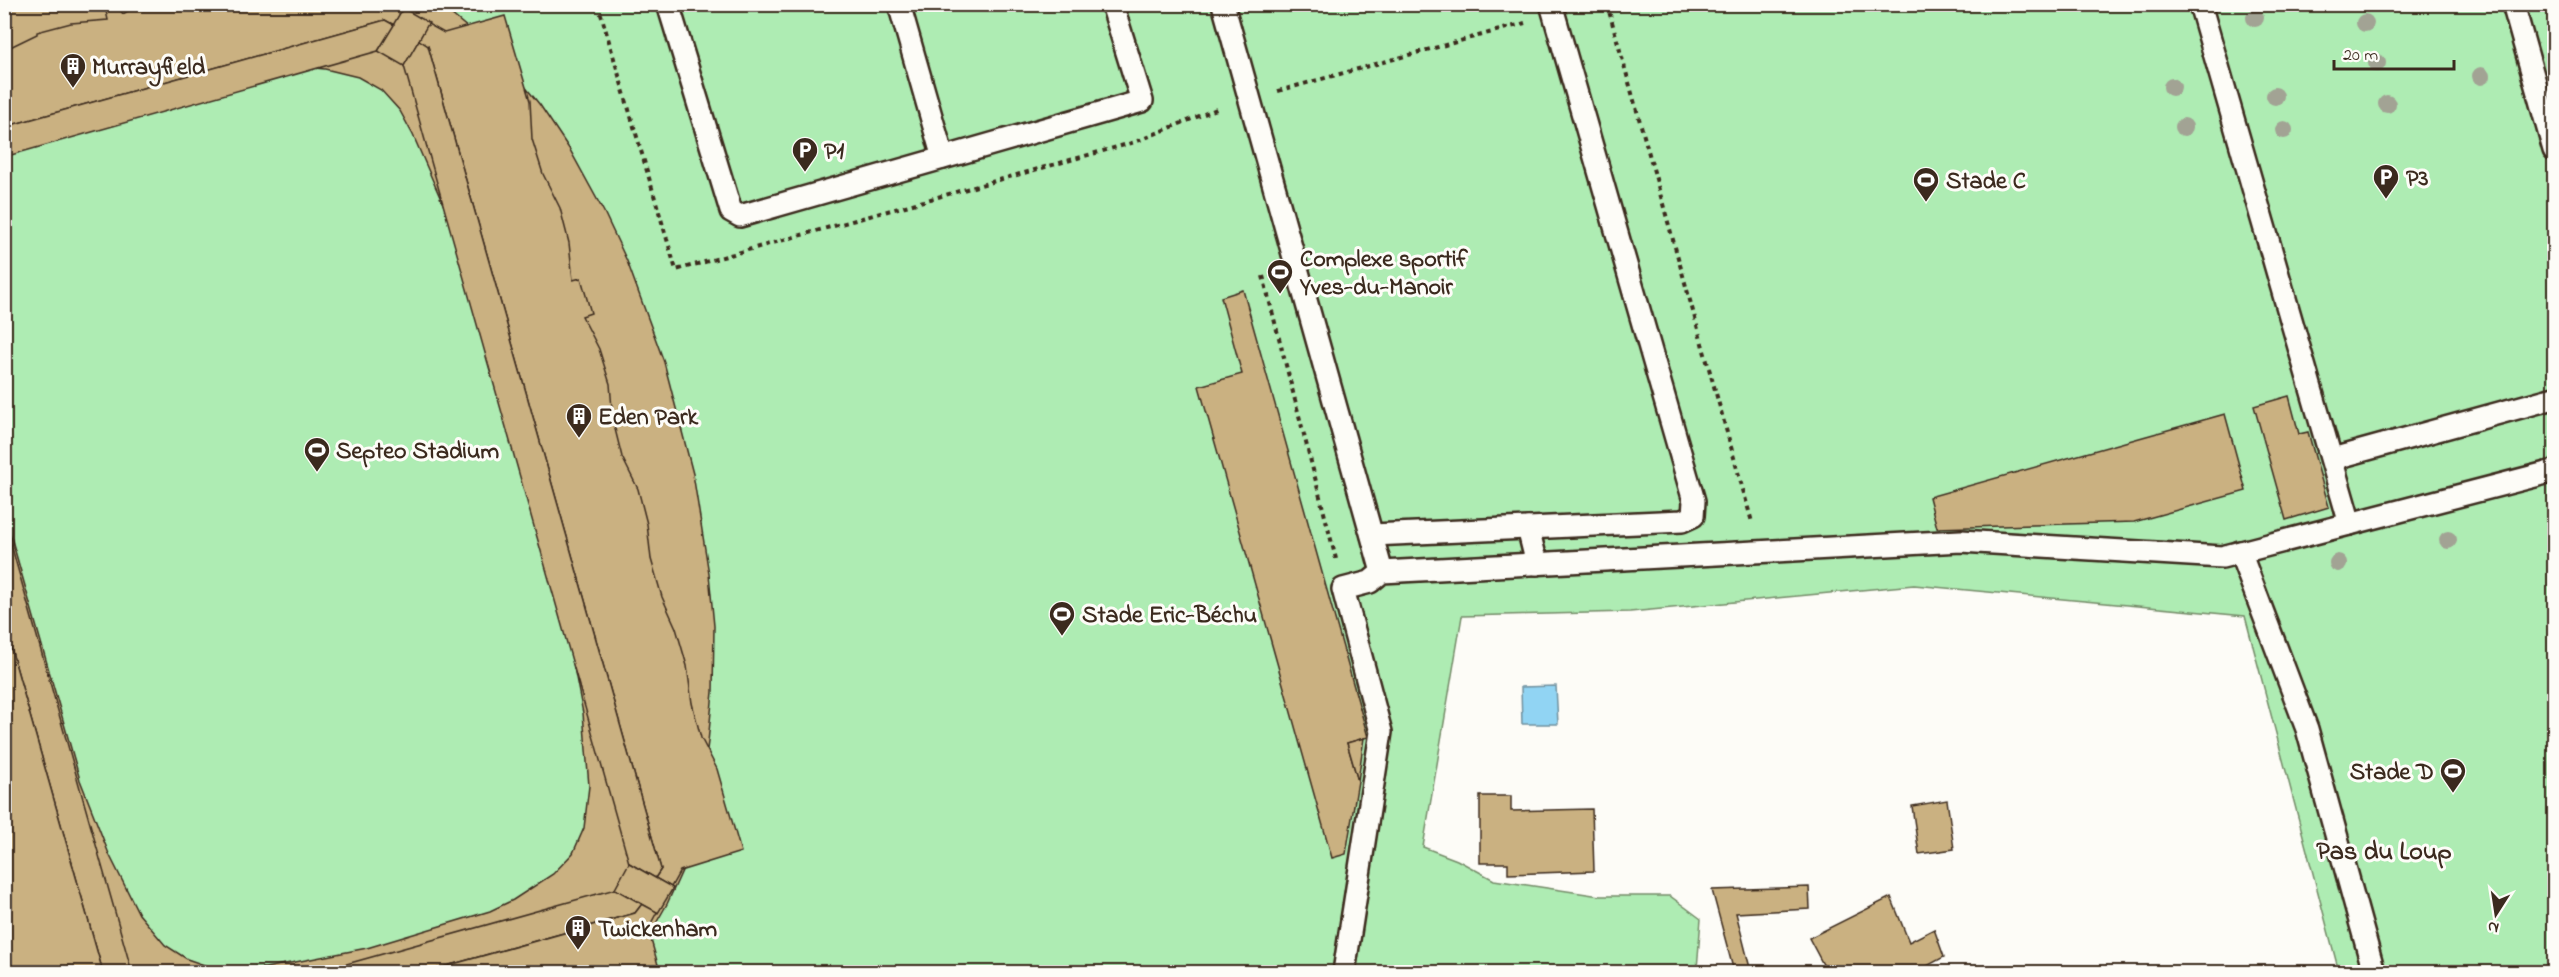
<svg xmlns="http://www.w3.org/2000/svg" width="2559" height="977" font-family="'Indie Flower',sans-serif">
<rect width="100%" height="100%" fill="#fdfcf7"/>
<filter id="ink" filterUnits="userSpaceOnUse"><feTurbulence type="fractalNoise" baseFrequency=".0167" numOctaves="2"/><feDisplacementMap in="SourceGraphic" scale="12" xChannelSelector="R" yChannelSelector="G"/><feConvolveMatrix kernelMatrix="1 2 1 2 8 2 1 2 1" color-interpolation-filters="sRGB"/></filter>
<g filter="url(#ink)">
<path fill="#aeecb3" stroke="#748b68" stroke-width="1.5" d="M5 5H2554V972H2339L2245 616 1914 585 1630 612 1462 616 1423 847 1457 860 1494 880 1600 896H1670L1701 919 1697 969 1694 972H5Z"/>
<path fill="#91d4f3" stroke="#6f909e" stroke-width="1.5" d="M1556 686 1558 724H1522L1521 687Z"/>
<g fill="#cab181" stroke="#3b2a1e" stroke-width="1.5">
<path d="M17 4H439L498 53 540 105 570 150 604 212 627 261 664 362 693 474 709 574 714 626 713 692 708 742 702 786 686 862 667 904 642 948 624 972H4V512L80 780 109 854 139 914 165 945 187 959 207 966 265 968 367 948 490 911 513 900 553 874 573 853 584 828 589 786 583 713 553 561 494 345 453 227 413 135 400 111 381 90 358 77 325 69 294 66H262L221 72 4 140V12Z"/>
<path d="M116 4 123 14 139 4H142L144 10 156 4H393L402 10 394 25 385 20 4 127V50L37 34V32L71 23 108 20 106 11Z"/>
<path d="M403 8 429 23 404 66 378 51Z"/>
<path d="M505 16 530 101 532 139 543 174 560 208 569 243 573 280 581 278 591 313 582 316 599 349 610 384 613 421 622 457 638 489 647 524 651 559 662 597 676 628 687 666 692 703 701 738 717 769 741 852 680 871 671 887 655 878 661 869 428 46 419 40 428 24 444 33Z"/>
<path d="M385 20 394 25 378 51 4 157V127Z"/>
<path d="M419 40 428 46 661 869 655 878 629 863 404 66Z"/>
<path d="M1243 290 1368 737 1347 743 1358 781 1346 854 1332 858 1199 386 1242 374 1221 297Z"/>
<path d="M2289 396 2299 434 2308 432 2329 507 2286 520 2254 406Z"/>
<path d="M2225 414 2246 491 2134 522 1937 528 1929 497Z"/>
<path d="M4 520 132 972H103L4 624Z"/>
<path d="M4 624 103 972H4Z"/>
<path d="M1364 738 1358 781 1347 743Z"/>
<path d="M1480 796H1511V811L1592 809 1594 871 1508 874V863H1480Z"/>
<path d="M1947 800 1954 849 1919 854 1912 806Z"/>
<path d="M629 863 673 888 658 913 615 889Z"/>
<path d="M1809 887 1810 909 1736 913 1750 968 1743 972H1734L1712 890Z"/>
<path d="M615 889 642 904 635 913 425 972H318Z"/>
<path d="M1891 897 1909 942 1934 929 1944 957 1925 967 1927 972H1827L1809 938Z"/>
<path d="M642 904 657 912 648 929 660 972H425L635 913Z"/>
</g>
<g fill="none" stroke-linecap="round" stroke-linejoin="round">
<g stroke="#3b2a1e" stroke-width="26">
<g id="lane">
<path d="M668 4 731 211 740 216 1142 101 1112 4"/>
<path d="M899 4 943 158"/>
<path d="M1223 4 1382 572"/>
<path d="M2200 4 2350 524"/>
<path d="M2513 4 2554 150"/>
<path d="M2332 459 2554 398"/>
<path d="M1528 528 1537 564"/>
<path d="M1372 535 1682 521 1693 516 1694 501 1551 4"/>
<path d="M2240 552 2307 729 2374 972"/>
<path d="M1344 972 1381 732 1343 589 1370 582 1382 572 1961 541 2222 557 2554 471"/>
</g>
</g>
<g stroke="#3b2a1e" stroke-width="4" stroke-dasharray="4.5 4.5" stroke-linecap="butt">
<path d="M598 4 676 270 1135 142 1219 108"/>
<path d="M1607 4 1752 522"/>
<path d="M1278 91 1525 23"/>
<path d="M1263 276 1336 559"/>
</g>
<use href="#lane" stroke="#fdfcf7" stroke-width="21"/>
</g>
<g fill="#a2a394">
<circle cx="2255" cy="18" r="9"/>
<circle cx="2365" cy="23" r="9"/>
<circle cx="2377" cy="63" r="9"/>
<circle cx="2481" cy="76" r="9"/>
<circle cx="2172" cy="87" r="9"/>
<circle cx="2275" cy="96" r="9"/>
<circle cx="2387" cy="104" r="9"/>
<circle cx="2184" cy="127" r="9"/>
<circle cx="2284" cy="130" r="9"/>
<circle cx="2448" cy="540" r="9"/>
<circle cx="2338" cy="563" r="9"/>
</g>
</g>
<defs>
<g id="building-pin" transform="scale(1.35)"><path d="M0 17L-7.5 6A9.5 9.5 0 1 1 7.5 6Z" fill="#3b2a1e" stroke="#fdfcf7"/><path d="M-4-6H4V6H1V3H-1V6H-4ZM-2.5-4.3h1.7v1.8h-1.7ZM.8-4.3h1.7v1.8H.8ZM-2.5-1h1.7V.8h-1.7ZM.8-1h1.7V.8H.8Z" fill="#fff"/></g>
<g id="parking-pin" transform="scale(1.35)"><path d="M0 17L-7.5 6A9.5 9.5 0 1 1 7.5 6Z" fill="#3b2a1e" stroke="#fdfcf7"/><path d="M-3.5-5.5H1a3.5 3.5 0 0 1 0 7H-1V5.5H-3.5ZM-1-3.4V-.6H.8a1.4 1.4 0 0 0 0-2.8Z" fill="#fff"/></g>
<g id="stadium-pin" transform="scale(1.35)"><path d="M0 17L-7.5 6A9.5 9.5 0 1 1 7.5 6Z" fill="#3b2a1e" stroke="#fdfcf7"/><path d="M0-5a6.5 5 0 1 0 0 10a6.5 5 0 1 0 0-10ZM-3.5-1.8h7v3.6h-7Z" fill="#fff"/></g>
</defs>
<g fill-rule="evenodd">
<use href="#building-pin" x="73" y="66"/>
<use href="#parking-pin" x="805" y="150"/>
<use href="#parking-pin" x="2386" y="177"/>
<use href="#stadium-pin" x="1926" y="180"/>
<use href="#stadium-pin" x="1280" y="272"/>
<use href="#building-pin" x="579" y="416"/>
<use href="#stadium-pin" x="317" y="450"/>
<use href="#stadium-pin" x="1062" y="614"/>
<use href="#stadium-pin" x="2453" y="771"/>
<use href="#building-pin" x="578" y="928"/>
</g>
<g text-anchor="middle" stroke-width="6" stroke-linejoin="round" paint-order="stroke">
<g font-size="24" font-weight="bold" fill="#3b2a1e" stroke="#fdfcf7" text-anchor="start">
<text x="92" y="74">Murrayfield</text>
<text x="824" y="158">P1</text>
<text x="2406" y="185">P3</text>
<text x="1946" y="188">Stade C</text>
<text x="1300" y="266">Complexe sportif<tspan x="1300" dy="28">Yves-du-Manoir</tspan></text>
<text x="598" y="424">Eden Park</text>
<text x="336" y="458">Septeo Stadium</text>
<text x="1082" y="622">Stade Eric-Béchu</text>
<text x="2434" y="779" text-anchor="end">Stade D</text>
<text x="598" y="936">Twickenham</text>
</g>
<g font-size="26" font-weight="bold" fill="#3b2a1e" stroke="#fdfcf7">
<text x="2384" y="859">Pas du Loup</text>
</g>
</g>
<rect width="2559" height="977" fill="none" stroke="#fdfcf7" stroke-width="24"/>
<rect x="12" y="12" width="2535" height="953" fill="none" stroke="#3b2a1e" stroke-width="2" filter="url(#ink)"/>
<g transform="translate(2496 914) rotate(192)" stroke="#fdfcf7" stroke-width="4.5" paint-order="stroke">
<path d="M0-4.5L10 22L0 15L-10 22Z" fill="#3b2a1e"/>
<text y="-9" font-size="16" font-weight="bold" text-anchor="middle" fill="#3b2a1e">N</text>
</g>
<path d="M2334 60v9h120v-9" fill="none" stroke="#3b2a1e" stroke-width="3"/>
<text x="2343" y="60" font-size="18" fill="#3b2a1e" stroke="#fdfcf7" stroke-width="4.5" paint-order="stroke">20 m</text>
</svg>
